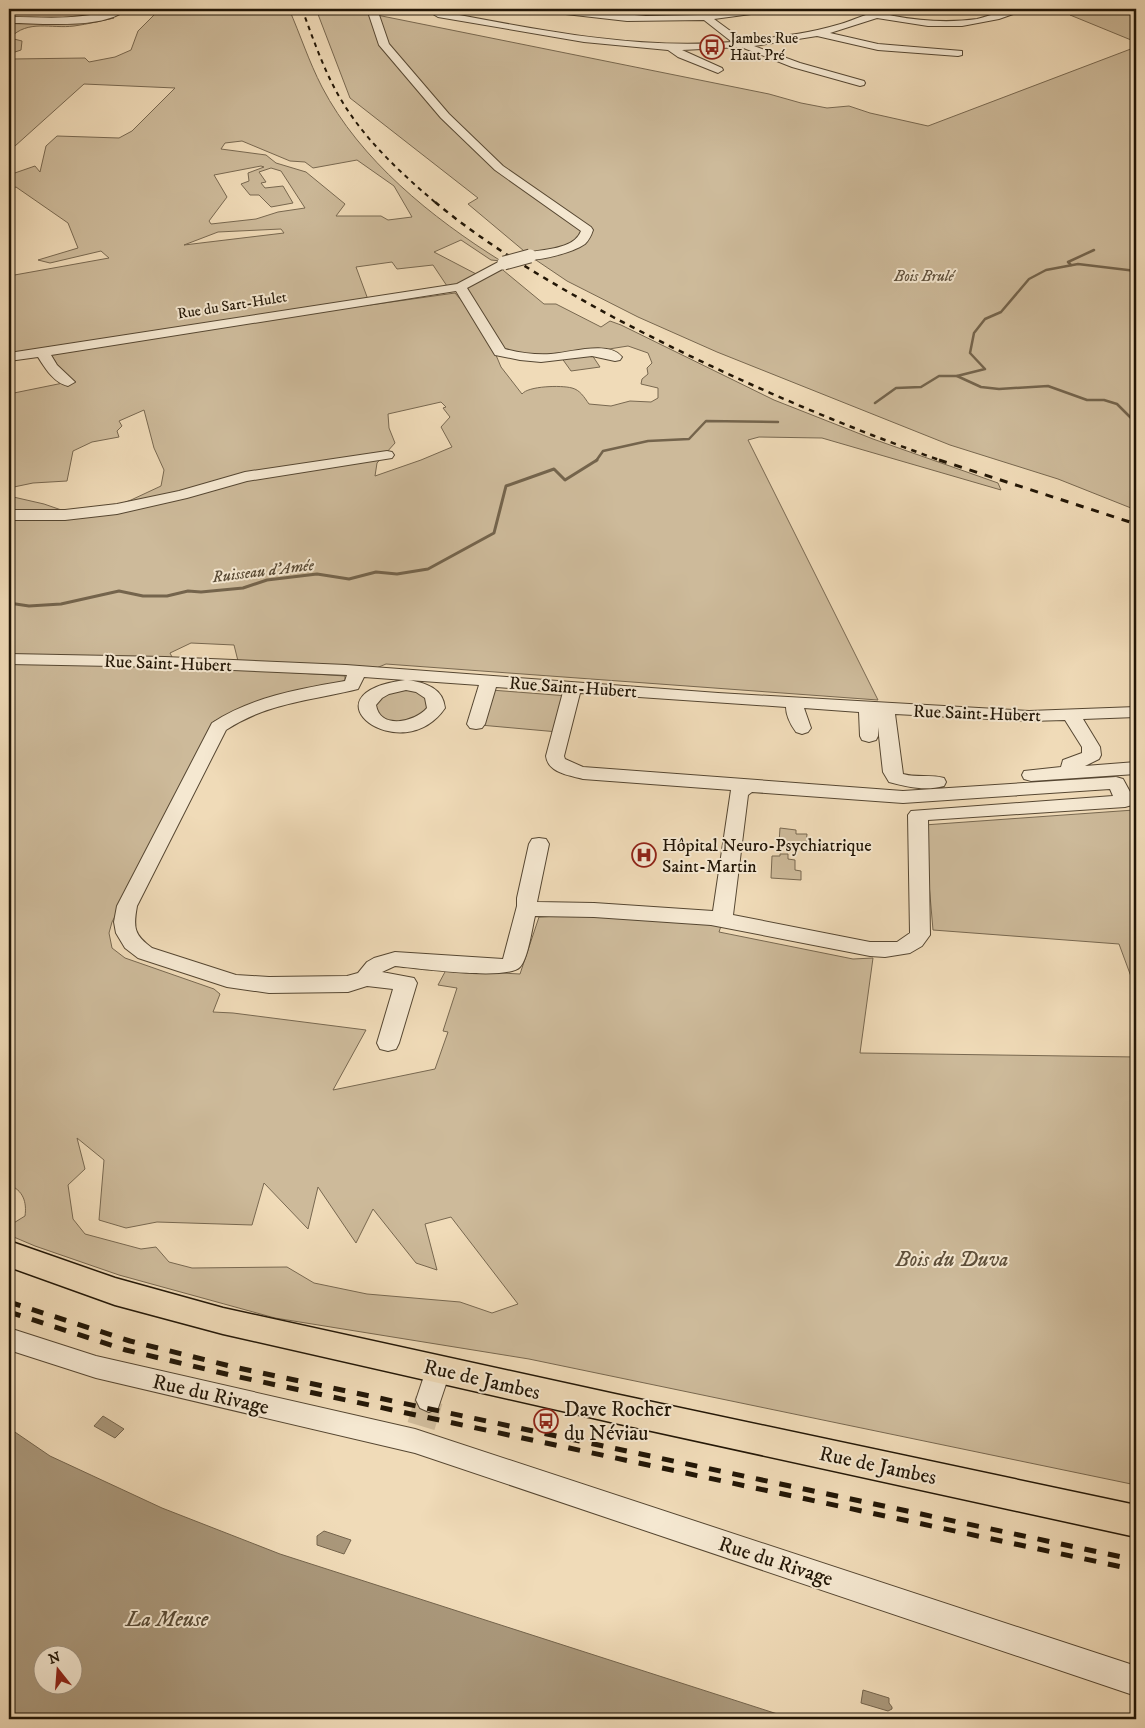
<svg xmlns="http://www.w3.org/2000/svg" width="1145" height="1728" font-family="'IM FELL DW Pica',serif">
<rect width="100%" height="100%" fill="#f0dbb8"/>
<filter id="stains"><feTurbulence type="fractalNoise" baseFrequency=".004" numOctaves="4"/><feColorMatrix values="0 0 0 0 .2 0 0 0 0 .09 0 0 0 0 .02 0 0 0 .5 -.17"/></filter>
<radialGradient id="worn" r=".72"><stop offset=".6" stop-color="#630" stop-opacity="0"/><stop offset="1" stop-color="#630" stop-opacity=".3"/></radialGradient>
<g fill="#cdba9a" stroke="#786850" fill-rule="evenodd">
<path d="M160 9H289C300 34 309 62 322 87 360 160 432 218 501 261L491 260 461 240 434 252 480 276 498 266 544 304H556L601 327 610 321 621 325 774 400 873 439 998 483 1001 490 822 438 759 437 748 440 878 700 386 664 374 669 238 661 234 645 191 643 170 653 173 659 9 656V496L44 504 73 514 97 513 131 500 161 486 164 470 154 448 144 410 119 421 122 426 117 431 119 437 92 442 73 451 67 481 33 483 9 488V394L68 382 47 348 9 354V276L109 258 101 251 50 263 38 260 78 248 68 223 16 187 9 189V175L35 166 40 172 46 146 57 136 119 138 132 131 175 88 84 84 15 146H9V57L12 59 85 58 89 62 115 57 131 50 138 31ZM242 141 290 161 305 162 313 168 357 160 394 186 412 217 388 220 381 216H336L345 204 306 172 276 163 266 155 221 149 225 143ZM261 166 264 167 248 173 249 181 241 184 250 195H259L271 207 293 203 283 186 265 188 261 183 266 182 259 172 271 168 281 171 305 208 278 212 256 219 211 224 209 221 227 197 214 175ZM281 229 284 233 184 245 218 232ZM392 262 397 269 433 265 449 289 460 287 507 354 561 357 571 371 600 367 590 352 628 346 648 353 652 363 647 368 648 374 642 379 641 384 658 388V398L651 402 630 401 611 406 589 404C584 397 580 390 572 388 561 385 528 386 522 394L501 367 493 348 476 318 455 293 370 305 356 267ZM441 402 446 407 443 408 450 417 441 427 452 447 421 460 375 476 377 463 395 443 389 428 388 414Z"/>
<path d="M316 9H356L357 11 769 94 801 103 827 108 849 106 870 113 928 126 1136 47V510L1058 479 950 445 717 352 638 317 567 281 530 256 468 204 478 198 350 98Z"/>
<path d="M1087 9H1136V42L1070 15Z"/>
<path d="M106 15 114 18C101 21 88 24 74 26 51 29 28 19 10 38L22 41 21 50 9 54V17L67 22Z"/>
<path d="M9 662 188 666 345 676V680L337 684 230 713 213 722 204 748 112 922 109 933 112 948 125 958 214 989 220 994 213 1012 233 1013 366 1030 333 1090 435 1069 448 1032 443 1031 457 988 438 985 446 970 520 974 539 917 599 914 722 923 719 932 853 959 873 958 860 1053 1136 1057V1485L529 1359 275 1318 119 1275 35 1246 9 1235V1223L12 1224 25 1216C27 1202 23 1190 9 1185ZM77 1138 104 1160 99 1220 126 1228 157 1222 252 1225 264 1183 308 1229 318 1187 356 1243 373 1209 416 1263 437 1270 425 1224 451 1217 518 1304 492 1313 460 1302 367 1294 314 1283 287 1267 192 1268 169 1262 156 1247 141 1249 85 1234 73 1219 68 1185 85 1169Z"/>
<path d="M400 689C414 690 425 691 431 706L425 715 396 723 381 719 374 701 384 693Z"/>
<path d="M491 690 568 696 558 732 480 725Z"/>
<path d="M1134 810 1136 811V990L1119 944 933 930 924 825Z"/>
<path d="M780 828 796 830V834H807L806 846 779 843Z"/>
<path d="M780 854H788V859L795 860V870L801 871V880L771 878 772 856H780Z"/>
</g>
<g fill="#aa987b" stroke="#74644c" fill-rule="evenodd">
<path d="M103 1416 124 1429 115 1438 94 1426Z"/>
<path d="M9 1428 50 1456 162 1508 280 1554 793 1719H9ZM42 1656H72V1686H42Z"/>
<path d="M324 1531 351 1540 344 1554 317 1545V1536Z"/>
<path d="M863 1690 889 1698V1703L892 1707V1709L888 1711 861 1703Z"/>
</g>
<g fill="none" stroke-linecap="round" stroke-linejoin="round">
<g stroke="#74644c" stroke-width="2.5">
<path d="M1071 265 1068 262 1094 250"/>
<path d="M957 376 985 369 970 353 974 333 985 319 1001 312 1029 279 1046 270 1078 264 1136 271"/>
<path d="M875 403 896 388 921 387 939 376H957L981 387 999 389 1048 386 1087 400H1104L1117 404 1136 423"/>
<path d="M596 461 603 451 648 441 689 439 706 421 778 422"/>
</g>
<path stroke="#74644c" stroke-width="3" d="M9 603 29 606 61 604 119 591 143 596H167L188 591 201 592 243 588 267 580 317 574 349 579 376 572 397 574 428 569 494 533 506 486 554 469 565 480 597 460"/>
<path stroke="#d1bd9d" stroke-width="28" stroke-dasharray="28 14" stroke-linecap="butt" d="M421 1426 429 1400"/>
<g stroke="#564732" stroke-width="2">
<g id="minor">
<path d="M114 9H127C104 30 39 23 9 23V17C45 17 79 21 114 9Z"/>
<path d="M367 9H377L389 44 449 114 503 166 591 227 593 230C591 236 589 240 585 244 574 252 538 262 526 259L524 256 526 253C542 249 574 250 581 231L495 170 441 118 379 45Z"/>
<path d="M543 9H565L646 16 698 15 696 12 701 9 709 14 776 9 774 11 714 19 744 41C775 37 807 34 837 25 856 20 874 9 894 9L886 14 894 16C921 21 949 23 977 19 991 16 1005 8 1019 9L1016 13 999 19 962 26H928L877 18 830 33 878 44 962 51V55L958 56 878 50 817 36 754 46 800 63 864 81 865 83 864 85 860 86 792 67 741 47 682 50 722 68 723 70 718 73 678 57 668 50 584 42 438 17 433 14 438 11C535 29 632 50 732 42L704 20 627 21 548 12Z"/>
<path d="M504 259 510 263 508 266 467 288 505 349C520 353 536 355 551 354 569 353 609 340 622 357L620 360 615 361 592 356 541 362 520 360 495 355 456 291 51 355 57 365 75 382 68 386C54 383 45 368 38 357L9 361V353L457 284Z"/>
<path d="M387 451 392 452 394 455 392 458 247 481 187 498 117 514 65 520H9V510H65L117 504 179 491 245 472Z"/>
<path d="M9 654 165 657 346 665 718 693 1029 711 1136 707V717L1083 719 1100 747 1101 755 1099 759 1085 766 1136 762V774L1031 781 1024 779 1022 775 1024 771 1061 767 1063 760 1082 753V747L1065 720 1029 721 895 714 903 774C917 778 930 774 944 778L946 782 944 786C925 791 908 787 889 782L883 772 878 727V736L876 740 869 742 862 740 860 736 859 712 804 708 811 728 808 732 802 734 796 732C791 725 786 716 786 707L580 693 564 756 565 759 583 767 903 791 1116 777 1123 779 1135 801 1132 805 1125 807 928 820 930 935 922 946 910 953 885 957 870 956 711 925 594 917 535 916C532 928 528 959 520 967 508 981 416 968 395 966L382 972 414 978 417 983 399 1043 396 1049 388 1051 380 1049 377 1043 393 989 367 986 348 992 269 993 227 987 138 958 125 948 116 933 114 922 117 906 212 723C252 697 298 689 345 681L347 675 165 667 9 664ZM364 677 405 680C299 694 402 771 445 708 443 688 426 683 408 680L479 685 467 724 470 728 476 729 482 728 485 724 496 687 563 692 546 756C548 773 569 775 583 779L731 790 713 911 594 903 537 902 549 844 546 839 539 838 532 839 529 844 517 898V906L503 959 395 952 374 958 367 962 358 973 347 976 269 977 236 975 152 948C134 935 133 928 137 906L226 730C269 702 310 701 358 689ZM406 690 416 692 425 698 427 708C415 722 380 730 376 705L382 698 389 694ZM1110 789 1113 796 911 811 908 815 910 933 897 942H870L733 915 748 795 752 792 903 803Z"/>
<path d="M9 1328 96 1356 415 1429 1136 1666V1696L415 1453 96 1378 9 1350Z"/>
<path d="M438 1358 447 1361 451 1369 438 1408 429 1412 420 1408 416 1400 429 1361Z"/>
</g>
</g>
<g stroke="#221606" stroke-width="3">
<path id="major" d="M9 1241 115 1278 223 1308 615 1394 1136 1505V1537L615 1423 223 1334 115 1305 9 1267Z"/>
</g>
<use href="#minor" fill="#f5e8d1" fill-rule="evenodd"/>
<use href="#major" fill="#f0dbb8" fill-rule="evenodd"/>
<path stroke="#221606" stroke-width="2" stroke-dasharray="4.5 4.5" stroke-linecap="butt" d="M302 9C314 41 325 74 343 103 367 142 402 174 436 203"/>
<path stroke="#221606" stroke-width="2.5" stroke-dasharray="5.5 5.5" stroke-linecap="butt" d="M435 202C489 247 551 283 613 317 719 373 829 421 942 461"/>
<path stroke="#221606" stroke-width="3" stroke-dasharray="8 8" stroke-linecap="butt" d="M939 460 1136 524"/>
<g stroke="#221606" stroke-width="5" stroke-dasharray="12 12" stroke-linecap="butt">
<path d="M9 1302 130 1341 234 1367 1136 1560"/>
<path d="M9 1312 126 1350 230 1375 1136 1570"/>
</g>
<g stroke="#564732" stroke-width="15" stroke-linecap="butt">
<path id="minor-bridge" d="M504 263 530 256"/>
</g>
<use href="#minor-bridge" stroke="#f5e8d1" stroke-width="13"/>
</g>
<defs>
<g id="bus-ring" transform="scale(1.25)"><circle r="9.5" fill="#f5e8d1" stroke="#8f2418" stroke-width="1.5"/><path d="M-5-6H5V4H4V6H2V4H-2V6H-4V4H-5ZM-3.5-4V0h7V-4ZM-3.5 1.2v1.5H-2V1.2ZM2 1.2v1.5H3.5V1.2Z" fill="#8f2418"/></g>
<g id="hospital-ring" transform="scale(1.25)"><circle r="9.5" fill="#f5e8d1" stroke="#8f2418" stroke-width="1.5"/><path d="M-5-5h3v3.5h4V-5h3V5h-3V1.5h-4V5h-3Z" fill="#8f2418"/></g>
</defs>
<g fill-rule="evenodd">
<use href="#bus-ring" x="712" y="47"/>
<use href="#hospital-ring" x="644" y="855"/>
<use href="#bus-ring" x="546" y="1421"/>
</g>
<g text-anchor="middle" stroke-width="4" stroke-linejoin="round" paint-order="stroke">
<g font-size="15" fill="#221606" stroke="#f5e8d1" text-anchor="start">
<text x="730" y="43">Jambes Rue<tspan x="730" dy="17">Haut Pré</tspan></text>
</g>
<g font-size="15" font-style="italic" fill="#5e4f3a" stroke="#f5e8d1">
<text x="924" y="281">Bois Brulé</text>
</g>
<g font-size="15" fill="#221606" stroke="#f5e8d1">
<text transform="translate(232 305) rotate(-9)" y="5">Rue du Sart-Hulet</text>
</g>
<g font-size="16" font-style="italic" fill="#584a35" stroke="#f5e8d1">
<text transform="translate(263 570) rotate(-7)" y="6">Ruisseau d'Amée</text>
</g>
<g font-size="18" fill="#221606" stroke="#f5e8d1">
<text transform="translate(168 663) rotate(2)" y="6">Rue Saint-Hubert</text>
<text transform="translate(573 687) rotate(4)" y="6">Rue Saint-Hubert</text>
<text transform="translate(977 713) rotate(2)" y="6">Rue Saint-Hubert</text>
</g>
<g font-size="18" fill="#221606" stroke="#f5e8d1" text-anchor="start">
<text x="662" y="851">Hôpital Neuro-Psychiatrique<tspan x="662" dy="21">Saint-Martin</tspan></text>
</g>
<g font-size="21" font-style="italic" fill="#5e4f3a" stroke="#f5e8d1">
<text x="952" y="1266">Bois du Duva</text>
</g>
<g font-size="21" fill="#221606" stroke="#f5e8d1">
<text transform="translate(482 1379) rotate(13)" y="7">Rue de Jambes</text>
<text transform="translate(211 1394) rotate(13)" y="7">Rue du Rivage</text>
<text transform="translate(878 1465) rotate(12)" y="7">Rue de Jambes</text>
<text transform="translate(776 1561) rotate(18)" y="7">Rue du Rivage</text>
</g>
<g font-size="21" fill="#221606" stroke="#f5e8d1" text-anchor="start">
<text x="564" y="1416">Dave Rocher<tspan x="564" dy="24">du Néviau</tspan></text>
</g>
<g font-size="22" font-style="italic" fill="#584a35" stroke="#f5e8d1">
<text x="167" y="1626">La Meuse</text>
</g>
</g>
<rect width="1145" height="1728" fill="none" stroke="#f0dbb8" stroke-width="30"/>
<rect x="10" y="10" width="1125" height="1708" fill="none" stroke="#221606" stroke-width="2.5"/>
<rect x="15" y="15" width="1115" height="1698" fill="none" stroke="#221606"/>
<g transform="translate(58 1670) rotate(343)"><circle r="24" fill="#f5e8d1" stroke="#a19480"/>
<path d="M0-4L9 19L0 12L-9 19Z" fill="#8f2418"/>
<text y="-8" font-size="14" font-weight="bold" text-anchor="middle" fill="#221606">N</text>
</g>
<rect width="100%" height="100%" filter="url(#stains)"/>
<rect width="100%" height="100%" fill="url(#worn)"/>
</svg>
